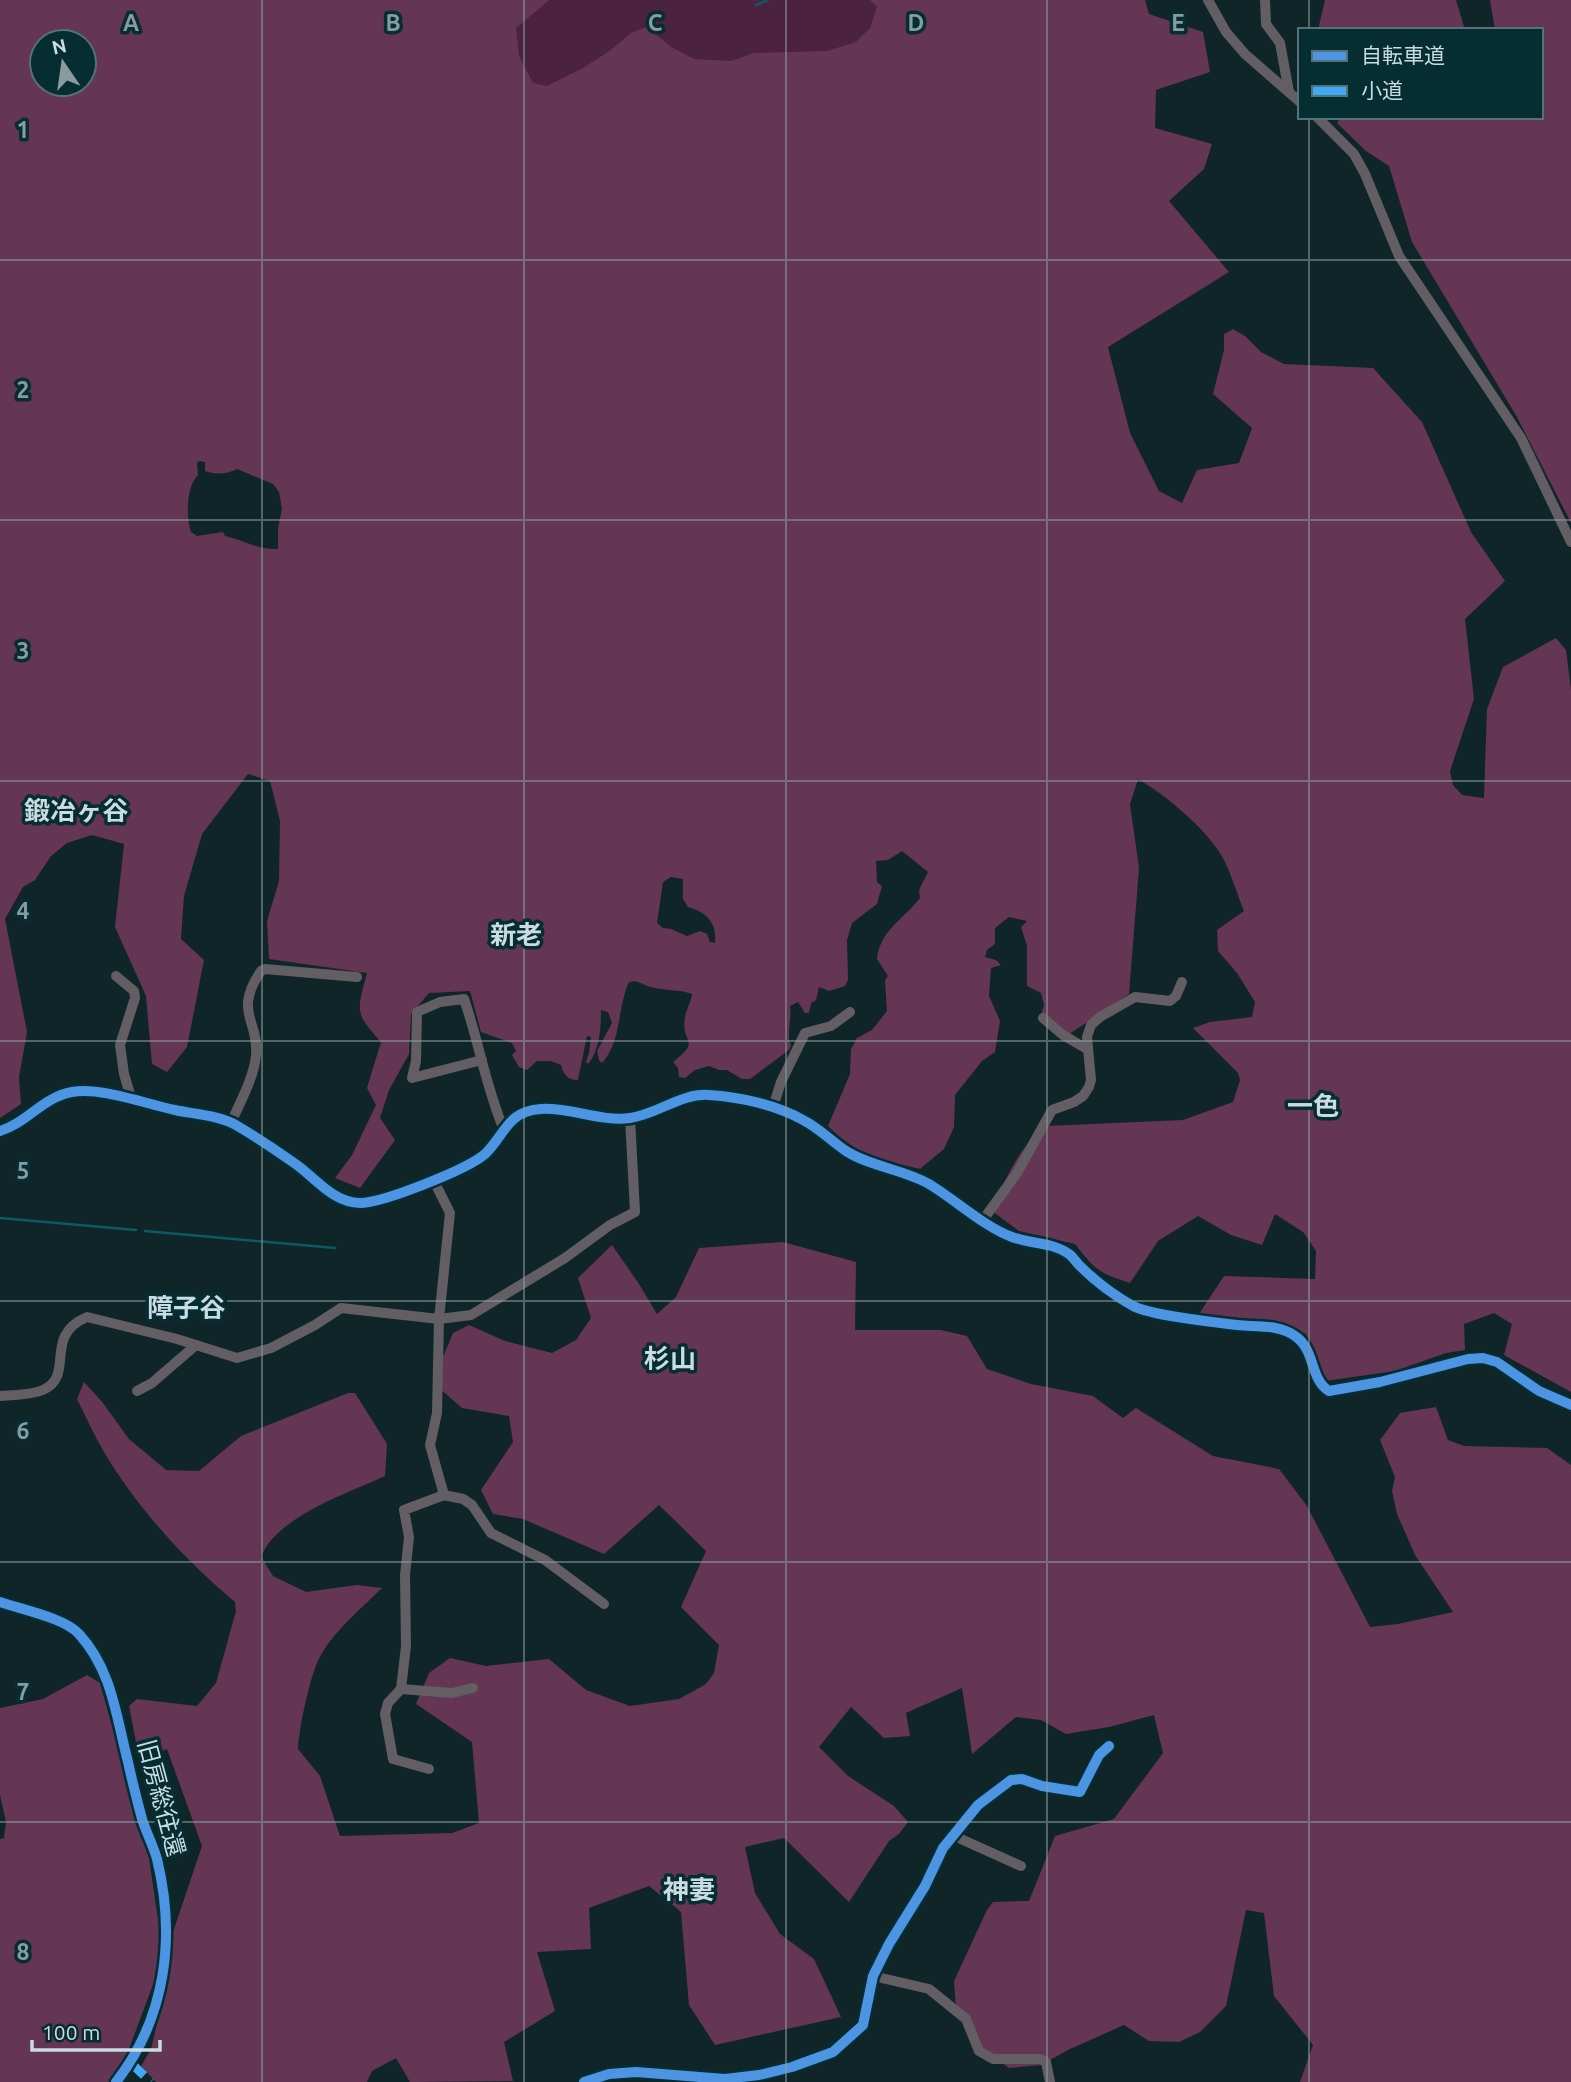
<svg xmlns="http://www.w3.org/2000/svg" width="1571" height="2082" font-family="Ubuntu,'Noto Sans JP',sans-serif">
<rect width="100%" height="100%" fill="#102528"/>
<path fill="#4b233e" d="M507 0H883L898 127 516 106Z"/>
<g fill="#653554" fill-rule="evenodd">
<path d="M0 0H549L516 28 519 56 533 83 547 86 583 68 608 52 631 33 647 27 671 47 694 59 731 61 754 53 827 51 856 42 870 28 877 7 870 0H1145L1149 14 1203 32 1210 72 1156 90 1155 128 1212 144 1204 169 1169 201 1229 272 1108 347 1130 433 1159 491 1182 503 1197 470 1239 463 1252 428 1213 394 1224 350V334L1233 329 1245 336 1261 352 1284 364 1373 368 1422 422 1471 532 1505 581 1465 619 1474 699 1450 771 1453 785 1462 795 1484 798 1487 709 1503 667 1556 638 1566 650 1571 690V1392L1504 1355 1512 1324 1494 1313 1464 1324 1465 1350 1446 1353 1395 1371 1325 1381 1306 1334 1277 1322 1199 1314 1224 1276 1315 1279 1316 1251 1303 1232 1275 1214 1262 1245 1231 1235 1198 1216 1158 1241 1130 1283C1099 1273 1095 1270 1075 1244L1019 1231 992 1211C1005 1181 1018 1146 1047 1126L1183 1120 1233 1102 1240 1080 1238 1073 1193 1028 1210 1022 1252 1017 1255 1002 1237 973 1218 951 1217 930 1244 911C1237 894 1232 876 1224 860 1209 831 1166 795 1138 779L1130 804 1139 868 1129 994 1068 1035 1041 1015 1044 1005 1041 993 1027 986V946L1021 927 1027 921 1009 917 995 928V944L987 950 985 957 996 960 1001 965 991 968 989 996 1000 1021 995 1052 982 1061 955 1095 954 1127 944 1149 920 1169C881 1160 858 1156 828 1126L850 1074 851 1049 857 1038 872 1030 887 1011 885 980 888 976 877 959C880 930 904 919 920 898L919 890 928 872 902 851 888 860 876 861 877 882 882 886 877 904 852 923 847 940 848 980 845 986 829 991 819 987 816 1000 811 1003 809 1013H805L798 1002 790 1006C792 1018 786 1035 791 1045L789 1050 750 1079H742L727 1070H719L709 1066 695 1070 685 1078 679 1077 678 1068 673 1062C703 1039 680 1044 685 1017 686 1010 691 1002 692 994 679 989 665 991 651 987 642 985 638 979 629 982 617 1008 622 1041 602 1063L599 1060 597 1051 612 1023 608 1012 601 1010C601 1027 600 1050 588 1064L586 1062 589 1053 591 1037 587 1036 578 1080C567 1080 564 1075 561 1065L551 1061H537L527 1070 519 1067 512 1055 516 1051 512 1043 481 1032 470 991 429 993 411 1014 409 1054 389 1090 380 1118 395 1140 360 1188 335 1178 352 1155 376 1105 367 1088 381 1042C354 1012 357 1012 367 973L269 959 267 921 279 881 280 821 270 781 248 774 202 834 184 896 181 939 204 960 187 1047 167 1072 152 1064 146 996 115 927 124 844 92 835 67 843 51 856 35 880 23 887 5 919 27 1032 19 1077 21 1104 0 1118ZM42 42H84V84H42ZM199 461 205 462V471C215 475 228 474 237 469L273 484 279 492 282 509 278 528V549C258 550 244 540 225 536L223 532 197 536 191 532C186 517 186 487 198 475L197 463ZM671 877 683 879V899L688 907C706 912 717 922 715 943L710 942 707 934 700 931 687 936 671 929 663 928 657 923 663 882Z"/>
<path d="M1325 0H1456L1465 30H1318Z"/>
<path d="M1490 0H1571V523L1517 417 1412 242 1389 166 1366 151 1337 123 1341 117H1541V30H1495Z"/>
<path d="M783 1242 856 1262 855 1330H941L967 1336 987 1369 1031 1384 1093 1396 1123 1418 1136 1408 1213 1456 1279 1469 1307 1506 1370 1627 1398 1624 1453 1612 1415 1555 1397 1514 1392 1491 1395 1477 1380 1440 1400 1413 1436 1407 1448 1440 1464 1446 1547 1448 1571 1465V2082H1300L1313 2045 1274 1996 1264 1913 1246 1910 1226 2006 1200 2032 1179 2042 1149 2041 1124 2025 1070 2049 1041 2065 1009 2068 975 2043 956 2009 954 1981 987 1910 993 1902 1029 1901 1055 1836 1114 1819 1163 1753 1154 1715 1109 1727 1066 1734 1041 1720 1016 1717 972 1754 962 1688 906 1713 910 1736 884 1738 851 1707 819 1747 848 1776 894 1806 908 1822 899 1834 889 1841 849 1902 784 1838 745 1847 755 1893 780 1934 814 1959 841 2017 715 2045 689 2005 681 1912 649 1886 589 1908 591 1949 537 1952 555 2011 504 2042 513 2081 410 2082 396 2058 372 2071 367 2082H156L141 2066 151 2049 165 1990 173 1932 202 1846 167 1749 147 1757 136 1742 129 1706 137 1699 197 1706 216 1683 236 1611 235 1602C185 1560 138 1509 104 1452 94 1435 86 1417 77 1399L84 1382 103 1403 129 1439 166 1470 199 1471 241 1436 348 1393H355L387 1444 385 1476C348 1493 276 1517 261 1557L273 1576 306 1592 357 1585 382 1588C362 1608 337 1628 322 1653 311 1670 299 1727 298 1749L320 1776 340 1836 452 1833 479 1823 472 1742 416 1704 429 1673 450 1658 486 1666 549 1659 586 1690 630 1706 679 1699 706 1684 714 1673 719 1645 681 1607 706 1551 659 1505 604 1554 523 1519 493 1514 481 1490 513 1442 509 1416 462 1408 438 1387 441 1362 453 1333 469 1325 505 1341 552 1353 576 1340 591 1318 578 1278 612 1245 639 1284 657 1314 676 1297 699 1248Z"/>
<path d="M87 1675 100 1683 149 1858 163 1953 161 1963 126 2057 114 2078 115 2082H0V1839L4 1838 6 1822 0 1795V1708L43 1699Z"/>
</g>
<g fill="none" stroke-linecap="round" stroke-linejoin="round">
<g stroke="#0a5b64" stroke-width="2.5">
<path d="M756 5 768 0"/>
<path d="M0 1218 136 1230"/>
<path d="M145 1231 335 1248"/>
</g>
<g stroke="#625e63" stroke-width="10">
<path d="M1208 0 1226 32 1245 54 1300 102"/>
<path d="M1265 0 1266 24 1280 43 1289 92"/>
<path d="M1317 117 1354 154 1365 174 1399 256 1521 438 1571 542"/>
<path d="M116 976 134 991 135 998 120 1045 124 1074 132 1101"/>
<path d="M1043 1018 1063 1035 1087 1049"/>
<path d="M482 1060 412 1078 416 1061 417 1012 440 1002 464 999C479 1042 486 1088 504 1130"/>
<path d="M773 1107 781 1082 805 1033 831 1026 850 1012"/>
<path d="M231 1123C240 1102 254 1078 256 1055 259 1020 233 1012 261 971L265 969 357 977"/>
<path d="M0 1131C27 1123 43 1097 72 1092 101 1087 146 1104 175 1110 193 1114 217 1115 234 1124 255 1136 277 1151 297 1165 316 1179 334 1203 360 1203 383 1203 468 1169 485 1154 505 1135 507 1111 541 1109 570 1107 601 1122 630 1118 658 1114 681 1093 709 1095 740 1097 777 1105 803 1120 819 1128 831 1141 846 1151 871 1167 903 1169 929 1184 954 1199 986 1228 1012 1237 1030 1244 1052 1242 1069 1254 1073 1257 1076 1262 1079 1265 1094 1280 1115 1296 1133 1306 1153 1316 1213 1322 1237 1325 1256 1327 1278 1324 1295 1336 1316 1350 1309 1378 1329 1391L1380 1382 1468 1359 1483 1358 1497 1362 1539 1391 1571 1405"/>
<path d="M433 1179 450 1213 439 1319 437 1413 430 1445 444 1495"/>
<path d="M983 1220 1017 1173 1052 1110 1074 1102 1083 1096 1089 1087 1091 1080 1087 1037 1091 1025 1100 1017 1135 997 1170 1001 1176 996 1182 982"/>
<path d="M137 1391 152 1383 196 1345"/>
<path d="M0 1396C13 1395 31 1395 43 1390 76 1375 42 1336 87 1317L177 1339 237 1358 271 1348 315 1325 341 1308 439 1319 471 1315 565 1258 610 1225 635 1212 630 1118"/>
<path d="M0 1602C20 1609 65 1618 79 1634 112 1670 116 1716 128 1762 132 1781 137 1800 142 1819 146 1832 153 1845 157 1859 176 1937 166 2018 116 2082"/>
<path d="M401 1689 452 1693 473 1688"/>
<path d="M429 1769 393 1759 385 1714 388 1703 401 1689 406 1646 405 1575 409 1537 404 1510 444 1495 463 1499 472 1505 491 1533 545 1560 604 1604"/>
<path d="M952 1835 1021 1866"/>
<path d="M873 1976 929 1989 966 2019 979 2051 993 2059H1040L1046 2062 1050 2082"/>
<path d="M584 2082 609 2074 636 2072 725 2079 759 2075 792 2067 833 2052 863 2025 873 1976 889 1944 925 1886 943 1848 978 1805 1011 1780 1022 1779 1042 1786 1080 1792 1099 1755 1109 1746"/>
</g>
<path stroke="#3fa9f5" stroke-width="9" stroke-dasharray="18 9" stroke-linecap="butt" d="M131 2063 151 2082"/>
<g stroke="#062d32" stroke-width="15">
<g id="cycleway">
<path d="M0 1131C27 1123 43 1097 72 1092 101 1087 146 1104 175 1110 193 1114 217 1115 234 1124 255 1136 277 1151 297 1165 316 1179 334 1203 360 1203 383 1203 468 1169 485 1154 505 1135 507 1111 541 1109 570 1107 601 1122 630 1118 658 1114 681 1093 709 1095 740 1097 777 1105 803 1120 819 1128 831 1141 846 1151 871 1167 903 1169 929 1184 954 1199 986 1228 1012 1237 1030 1244 1052 1242 1069 1254 1073 1257 1076 1262 1079 1265 1094 1280 1115 1296 1133 1306 1153 1316 1213 1322 1237 1325 1256 1327 1278 1324 1295 1336 1316 1350 1309 1378 1329 1391L1380 1382 1468 1359 1483 1358 1497 1362 1539 1391 1571 1405"/>
<path d="M0 1602C20 1609 65 1618 79 1634 112 1670 116 1716 128 1762 132 1781 137 1800 142 1819 146 1832 153 1845 157 1859 176 1937 166 2018 116 2082"/>
<path d="M584 2082 609 2074 636 2072 725 2079 759 2075 792 2067 833 2052 863 2025 873 1976 889 1944 925 1886 943 1848 978 1805 1011 1780 1022 1779 1042 1786 1080 1792 1099 1755 1109 1746"/>
</g>
</g>
<use href="#cycleway" stroke="#4d94e3" stroke-width="10"/>
</g>
<path fill="none" stroke="#889c9f" stroke-width="2" stroke-opacity="0.55" d="M262 0V2082M524 0V2082M786 0V2082M1047 0V2082M1309 0V30M1309 117V2082M0 260H1571M0 520H1571M0 781H1571M0 1041H1571M0 1301H1571M0 1562H1571M0 1822H1571"/>
<g text-anchor="middle" stroke-width="7" stroke-linejoin="round" paint-order="stroke">
<g font-size="24" fill="#c9dcdf" stroke="#062d32">
<text transform="translate(161 1798) rotate(75)" y="8">旧房総往還</text>
</g>
<g font-size="26" font-weight="bold" fill="#c9dcdf" stroke="#062d32">
<text x="76" y="820">鍛冶ヶ谷</text>
<text x="516" y="944">新老</text>
<text x="1313" y="1115">一色</text>
<text x="186" y="1317">障子谷</text>
<text x="670" y="1368">杉山</text>
<text x="689" y="1899">神妻</text>
</g>
</g>
<g font-size="23" text-anchor="middle" font-weight="bold" fill="#889c9f" stroke="#062d32" stroke-width="7" stroke-linejoin="round" paint-order="stroke">
<text x="131" y="31">A</text>
<text x="393" y="31">B</text>
<text x="655" y="31">C</text>
<text x="916" y="31">D</text>
<text x="1178" y="31">E</text>
<text x="23" y="138">1</text>
<text x="23" y="398">2</text>
<text x="23" y="659">3</text>
<text x="23" y="919">4</text>
<text x="23" y="1179">5</text>
<text x="23" y="1439">6</text>
<text x="23" y="1700">7</text>
<text x="23" y="1960">8</text>
</g>
<rect x="1298" y="28" width="245" height="91" fill="#062d32" stroke="#547377" stroke-width="2"/>
<rect x="1312" y="51" width="35" height="10" fill="#4d94e3" stroke="#547377" stroke-width="2"/>
<text x="1361" y="63" font-size="21" fill="#c9dcdf">自転車道</text>
<rect x="1312" y="86" width="35" height="10" fill="#3fa9f5" stroke="#547377" stroke-width="2"/>
<text x="1361" y="98" font-size="21" fill="#c9dcdf">小道</text>
<g transform="translate(63 63) rotate(347)"><circle r="33" fill="#062d32" stroke="#547377" stroke-width="2"/>
<path d="M0-5L12 26L0 18L-12 26Z" fill="#889c9f"/>
<text y="-10" font-size="19" font-weight="bold" text-anchor="middle" fill="#c9dcdf">N</text>
</g>
<path d="M32 2040v10h128v-10" fill="none" stroke="#c9dcdf" stroke-width="3.5"/>
<text x="42" y="2040" font-size="21" fill="#c9dcdf" stroke="#062d32" stroke-width="5" paint-order="stroke">100 m</text>
</svg>
